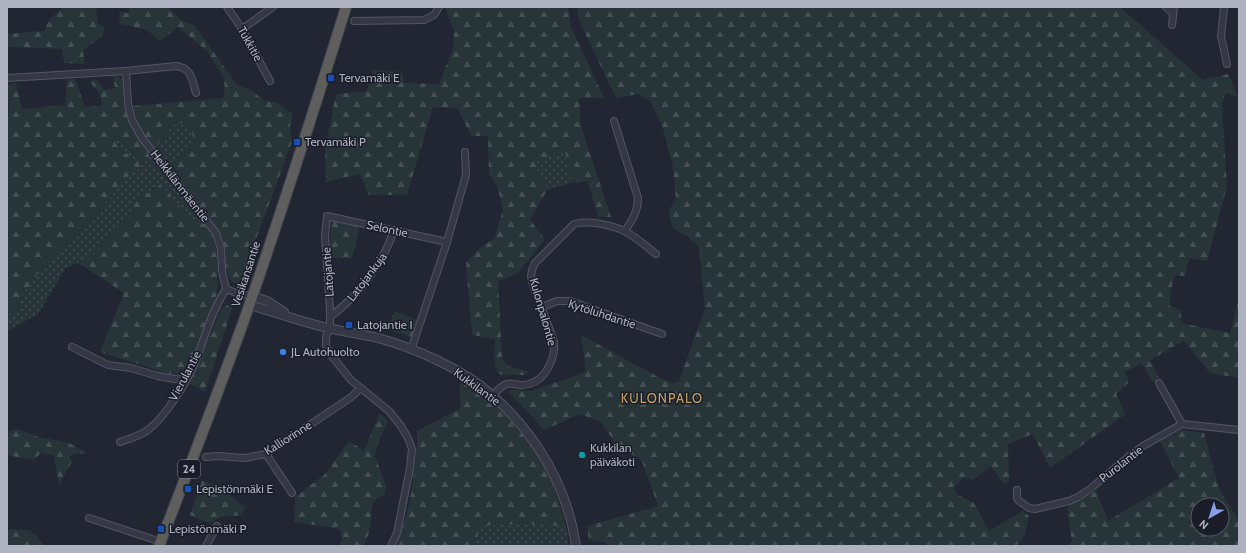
<svg xmlns="http://www.w3.org/2000/svg" width="1246" height="553" font-family="Cabin,sans-serif">
<defs>
<pattern id="green-dots" width="8" height="8" patternUnits="userSpaceOnUse"><rect width="8" height="8" fill="#273538"/><path d="M2 2h.1M6 6h.1" fill="none" stroke="#445053" stroke-width="1.8" stroke-linecap="round"/></pattern>
<pattern id="forest-firs" width="22" height="20" patternUnits="userSpaceOnUse"><rect width="22" height="20" fill="#273538"/><path d="M5 1l3.5 6h-7zM16 11l3.5 6h-7z" fill="#445053"/></pattern>
</defs>
<rect width="100%" height="100%" fill="#222633"/>
<g fill="url(#green-dots)">
<path d="M175 123H188L195 141 187 151 169 167 155 148Z"/>
<path d="M119 139 143 164 150 156 203 219 192 222 160 184 135 202 127 220 111 231 92 257 66 268 38 314 7 331V316L19 309V299L42 268 64 248 96 214 133 171 141 166 127 153 123 154 115 142Z"/>
<path d="M565 149 571 183 547 190 534 163Z"/>
<path d="M518 524 566 526 569 546H476L478 526Z"/>
</g>
<g fill="url(#forest-firs)" fill-rule="evenodd">
<path d="M64 7H97L96 10 98 23 105 28 101 37 83 50 85 64 64 63 62 49 7 47V34L44 31 50 19Z"/>
<path d="M129 7H168L181 20 195 26 237 85 252 91 265 101 276 102 293 114 290 126 292 142 239 285 232 282 226 271 224 247 219 231 169 167 187 151 195 141 188 124 175 123 155 148C143 134 137 124 133 106L223 98 225 90 224 79 208 52 178 27 160 41 147 30 120 24 119 12 129 13Z"/>
<path d="M445 7H568L571 27 604 98H579L581 126 611 217H598L588 181 571 183 565 150 535 163 547 190 530 220 545 239 517 274 498 281 502 358 508 366 530 372 524 375H501C492 367 495 351 495 339L472 335 466 263 482 246 494 239 503 209 497 186 489 174 488 136H471L458 109 433 107 407 195H369L360 174 326 182 325 149 336 94 367 91 373 70 402 72 404 83 439 84 453 49 454 31Z"/>
<path d="M577 7H1120L1203 80 1228 74 1238 97 1225 92 1222 106 1227 187 1207 261 1189 258 1185 276 1174 275 1169 306 1181 310V323L1230 333 1239 298V378L1210 373 1184 341 1150 360 1159 378 1153 382 1141 363 1125 372 1129 382 1116 394 1126 414 1050 468 1033 434 1008 444 1009 481 1004 485 991 466 973 480 964 477 954 488 958 495 974 503 989 531 1022 511 1029 516 1025 535 1016 546H606L605 542 589 540 587 526 658 506 642 461 615 443 600 421 580 414 544 430 508 391 516 390 531 391 586 372 581 335 660 378 674 383 679 381 705 308 699 247 687 236 673 228 669 215 670 208 676 199 673 167 662 125 650 101 638 94 616 98 581 25 577 13Z"/>
<path d="M116 75 122 79C123 87 122 98 124 105 128 124 139 140 150 156L143 164 123 142 119 139 115 142 123 154 127 153 141 166 140 170 133 171 96 214 64 248 42 268 19 299V309L7 316V111L9 110 8 85 16 83 22 109 65 105 67 79H75L85 107 102 106 100 94 90 82 92 79 97 80 104 90 115 88 113 77Z"/>
<path d="M161 184 192 222 203 219 212 235 216 249 218 263 217 294 201 338 186 368 178 373 170 374 100 352 124 293 77 262 92 257 111 231 127 220 135 202Z"/>
<path d="M332 219 360 225 352 258H329Z"/>
<path d="M235 300 205 392 190 384 221 309Z"/>
<path d="M394 311 417 320 412 337 388 330Z"/>
<path d="M464 382C484 397 507 413 522 432 544 459 557 493 566 526L518 524 479 526 476 546H396L410 502 417 446V431L461 408 459 384Z"/>
<path d="M379 414 388 420 376 448 375 456 386 486 385 494C369 502 372 506 371 522 371 530 366 539 364 546H339L342 540 340 529 294 522 295 497 324 475 349 441 364 451Z"/>
<path d="M17 429 39 437 69 443 87 453 73 454 69 457 72 461 59 485 54 456 41 453 33 460 7 455V432Z"/>
<path d="M1182 430 1204 433 1219 489 1239 521V546H1066L1072 542 1067 507 1096 491 1108 521 1179 478 1160 441ZM1198 505H1222V529H1198Z"/>
<path d="M202 480 222 489 245 508 242 515 221 517 210 523 190 515Z"/>
<path d="M7 529 30 530 45 546H7Z"/>
</g>
<g fill="none" stroke-linecap="round" stroke-linejoin="round">
<g stroke="#525562" stroke-width="8">
<g id="minor">
<path d="M227 7 242 29 270 81"/>
<path d="M1166 7 1173 13"/>
<path d="M1224 7 1221 36 1227 64"/>
<path d="M354 21 424 20 434 15 439 7"/>
<path d="M1172 25 1174 7"/>
<path d="M242 29 273 7"/>
<path d="M126 71 128 104 132 120 142 138 216 233 221 249 222 271 226 289"/>
<path d="M7 78 126 71 176 66C192 68 192 80 196 93"/>
<path d="M614 121 638 198C638 212 632 220 625 231"/>
<path d="M226 289 239 294 252 296"/>
<path d="M542 307 557 301H570L662 334"/>
<path d="M330 317C359 295 383 264 394 230"/>
<path d="M72 347 108 365 131 368 158 376 174 379 187 378"/>
<path d="M411 350 447 242 466 175 465 152"/>
<path d="M1159 383 1182 424"/>
<path d="M493 395C512 374 510 389 529 384 546 380 556 357 554 341L534 288 531 277 532 270 535 263 574 224C588 220 613 225 626 232 636 237 647 247 656 254"/>
<path d="M120 442C129 439 140 436 148 430 166 416 188 381 196 360 205 336 212 311 226 289"/>
<path d="M266 454 292 493"/>
<path d="M206 457 218 456 245 458 266 454 350 398 361 388"/>
<path d="M1017 490V498L1019 501 1029 508 1035 509 1069 501 1078 497 1090 489 1128 457 1143 446 1182 424 1239 430"/>
<path d="M89 518 161 542"/>
<path d="M206 546 217 526"/>
<path d="M391 546 397 533 410 468 412 449 408 438 401 426 389 411 351 380 330 354 326 346V337L330 328V310L325 236 327 216 447 242"/>
</g>
</g>
<g stroke="#525562" stroke-width="10">
<g id="tertiary">
<path d="M252 296 267 301 284 312"/>
<path d="M249 305C272 311 293 319 316 325 336 331 357 333 378 338 415 348 465 370 493 396 510 411 524 427 537 446 557 476 571 510 576 546"/>
</g>
</g>
<g stroke="#3f424e" stroke-width="12">
<path id="trunk" d="M159 546C190 466 221 386 249 306 283 207 315 107 346 7"/>
</g>
<use href="#minor" stroke="#353844" stroke-width="6"/>
<use href="#tertiary" stroke="#353844" stroke-width="8"/>
<use href="#trunk" stroke="#5e5e5c" stroke-width="10"/>
</g>
<g fill="#1a4fb4" stroke="#1a1d28" stroke-width="1.5">
<rect x="327" y="74" width="8" height="8" rx="2"/>
<rect x="293" y="138" width="8" height="8" rx="2"/>
<rect x="345" y="321" width="8" height="8" rx="2"/>
<rect x="184" y="485" width="8" height="8" rx="2"/>
<rect x="157" y="525" width="8" height="8" rx="2"/>
</g>
<circle fill="#3f7fe0" stroke="#1a1d28" stroke-width="1.5" cx="283" cy="352" r="4"/>
<circle fill="#0f9aa8" stroke="#1a1d28" stroke-width="1.5" cx="582" cy="455" r="4"/>
<g text-anchor="middle" stroke-width="3" stroke-linejoin="round" paint-order="stroke">
<rect fill="#1a1d28" stroke="#828593" stroke-width="1" x="178" y="460" width="22" height="18" rx="3"/>
<g font-size="11" font-weight="bold" fill="#afb2c1">
<text x="189" y="473">24</text>
</g>
<g font-size="12" fill="#afb2c1" stroke="#1a1d28">
<text transform="translate(250 44) rotate(61)" y="4">Tukkitie</text>
<text transform="translate(180 186) rotate(52)" y="4">Heikkilänmäentie</text>
<text transform="translate(387 229) rotate(12)" y="4">Selontie</text>
<text transform="translate(328 272) rotate(-94)" y="4">Latojantie</text>
<text transform="translate(246 274) rotate(-72)" y="4">Vesikansantie</text>
<text transform="translate(367 277) rotate(-53)" y="4">Latojankuja</text>
<text transform="translate(543 312) rotate(74)" y="4">Kulonpalontie</text>
<text transform="translate(602 314) rotate(18)" y="4">Kytöluhdantie</text>
<text transform="translate(185 376) rotate(-62)" y="4">Vierulantie</text>
<text transform="translate(477 387) rotate(36)" y="4">Kukkilantie</text>
<text transform="translate(288 438) rotate(-32)" y="4">Kalliorinne</text>
<text transform="translate(1121 464) rotate(-38)" y="4">Purolantie</text>
</g>
<g font-size="12" fill="#afb2c1" stroke="#1a1d28" text-anchor="start">
<text x="339" y="82">Tervamäki E</text>
<text x="305" y="146">Tervamäki P</text>
<text x="357" y="329">Latojantie I</text>
<text x="291" y="356">JL Autohuolto</text>
<text x="590" y="452">Kukkilan<tspan x="590" dy="14">päiväkoti</tspan></text>
<text x="196" y="493">Lepistönmäki E</text>
<text x="169" y="533">Lepistönmäki P</text>
</g>
<g font-size="13" letter-spacing="1" fill="#c4a266" stroke="#1a1d28">
<text x="662" y="403">KULONPALO</text>
</g>
</g>
<rect width="1246" height="553" fill="none" stroke="#afb2c1" stroke-width="16"/>
<g transform="translate(1210 517) rotate(219)"><circle r="19" fill="#1a1d28" stroke="#565965"/>
<path d="M0-3L7 15L0 10L-7 15Z" fill="#8b9de9"/>
<text y="-6" font-size="11" font-weight="bold" text-anchor="middle" fill="#afb2c1">N</text>
</g>
</svg>
